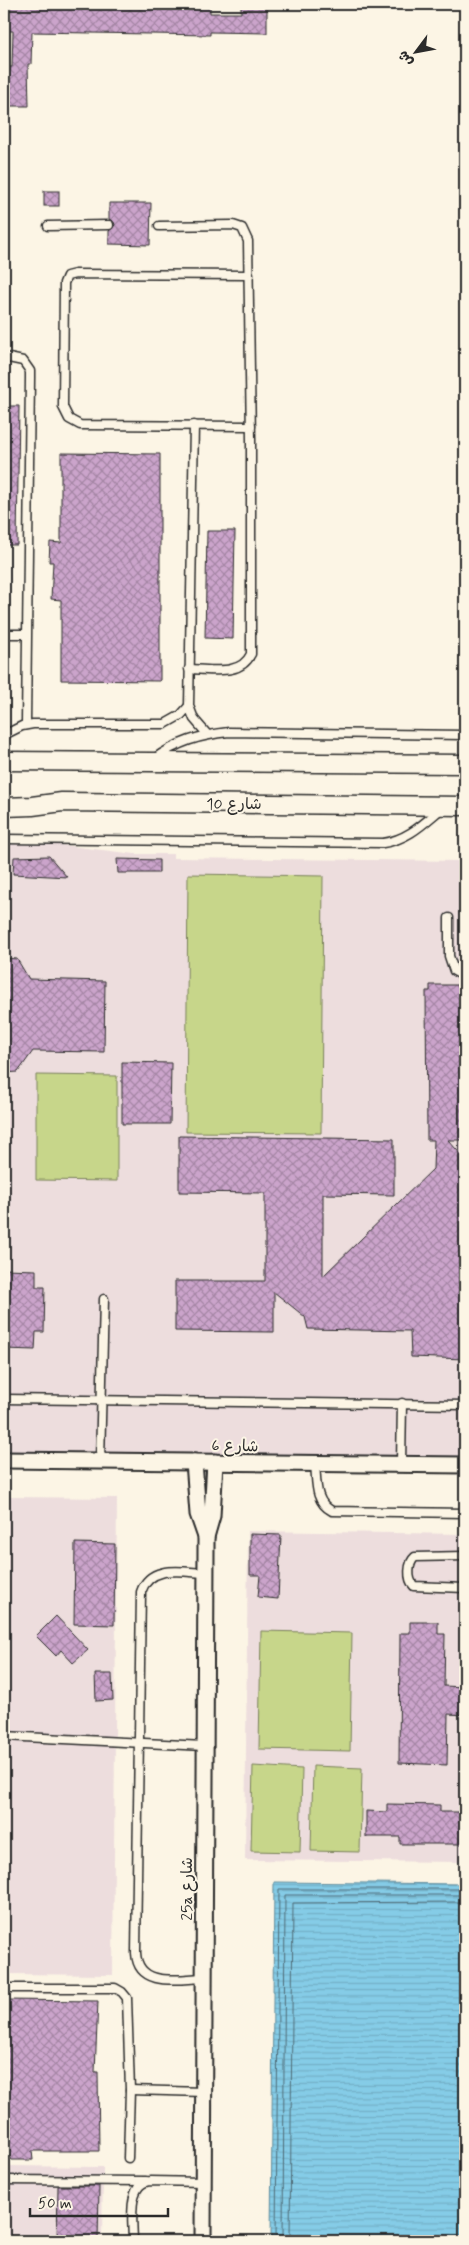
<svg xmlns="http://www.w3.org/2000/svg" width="469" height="2245" font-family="Mynerve,'Playpen Sans Arabic',sans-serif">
<defs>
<pattern id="water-rules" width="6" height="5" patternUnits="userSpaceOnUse" patternTransform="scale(1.25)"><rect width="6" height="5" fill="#85cce7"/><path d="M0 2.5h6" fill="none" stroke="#73afc6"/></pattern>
<pattern id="building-cross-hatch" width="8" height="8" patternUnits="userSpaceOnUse" patternTransform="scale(1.25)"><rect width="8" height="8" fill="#cba4cb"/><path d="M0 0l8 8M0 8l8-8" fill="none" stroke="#a586a5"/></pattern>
</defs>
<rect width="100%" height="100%" fill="#fcf5e5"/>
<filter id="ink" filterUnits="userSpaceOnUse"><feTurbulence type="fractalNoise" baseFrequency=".02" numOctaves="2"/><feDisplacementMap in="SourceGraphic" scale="10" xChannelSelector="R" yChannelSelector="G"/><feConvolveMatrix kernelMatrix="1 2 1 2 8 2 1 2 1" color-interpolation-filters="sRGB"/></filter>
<g filter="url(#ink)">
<g fill="#eddddd">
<path d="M4 838 135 854H173V858H175L465 861V1465L4 1461Z"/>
<path d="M4 1497 117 1498 113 1975 4 1974Z"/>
<path d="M248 1531 465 1534V1862L245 1860Z"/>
<path d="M4 2166 103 2167 102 2241H4Z"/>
</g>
<g fill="#c7d68a" stroke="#79805a">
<path d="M188 874 323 876 321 1133 186 1132Z"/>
<path d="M36 1075 117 1076V1181L36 1180Z"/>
<path d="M261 1631 352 1633 350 1751 259 1749Z"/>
<path d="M253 1766 302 1769 300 1852 251 1851Z"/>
<path d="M313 1766 362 1768 360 1852 311 1851Z"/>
</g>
<path fill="url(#water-rules)" stroke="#618c9c" d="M274 1882 465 1884V2241H271Z"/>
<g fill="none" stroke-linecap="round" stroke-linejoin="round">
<g stroke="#4f6b76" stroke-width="1">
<path d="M276 2241 279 1889H465"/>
<path d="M283 2241 285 1895H465"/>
<path d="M290 2241 293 1903 465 1902"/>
</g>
</g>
<g fill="url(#building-cross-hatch)" stroke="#2b2b2b">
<path d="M4 4H210V13H241V4H267V33L210 32V35L32 32 31 64H28L29 106H4V67H12L13 31H4Z"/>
<rect x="44" y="191" width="15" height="15"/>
<path d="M109 203H151L150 245 109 244V231L115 225 114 222 109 219Z"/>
<path d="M4 406H19L17 545H4Z"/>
<path d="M61 453 160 454V681L61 680V600L51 599 53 562H49L50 542 61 543Z"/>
<path d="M207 531H235L233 639 205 638Z"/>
<path d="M49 856 67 877 13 874 14 857Z"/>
<path d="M117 859 159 860V873H118Z"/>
<path d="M4 958 17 959 29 979 105 981 104 1052 33 1051 18 1072 4 1073Z"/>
<path d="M430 985H465V1140H448L465 1159V1359L411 1357 410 1331 308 1329 305 1317 274 1292V1332L175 1331V1281H265V1193L179 1192V1136L394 1139V1195L323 1194V1276L433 1169 434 1140H427L426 991H430Z"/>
<path d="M122 1062 171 1063 170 1124H122Z"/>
<path d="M4 1269 36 1270V1287H45L44 1332H36L35 1350 4 1349Z"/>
<path d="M250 1534 281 1535 278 1599 258 1597 260 1575H250Z"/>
<path d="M75 1543 115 1544 114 1625 74 1624Z"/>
<path d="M56 1616 88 1650 73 1663 61 1650 56 1656 36 1636Z"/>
<path d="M410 1622H438V1634H445L444 1686 465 1687V1715L448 1714 447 1765 399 1763 400 1633H410Z"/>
<path d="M95 1674H112L113 1700 96 1701Z"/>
<path d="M387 1804 440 1805V1812H465V1844H400V1837H366V1811L387 1812Z"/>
<path d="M4 2000 98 2001 95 2072H98L99 2151H32L33 2160H12L4 2150Z"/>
<path d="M58 2186H99L98 2241H57Z"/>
</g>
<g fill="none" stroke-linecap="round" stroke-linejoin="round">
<g stroke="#2b2b2b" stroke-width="11">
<g id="service">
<path d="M48 226 109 225"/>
<path d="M159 226 233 225 242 228 248 241 251 439V654C240 677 211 669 189 669"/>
<path d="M249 275 75 274 67 276 64 283 63 407 69 419 80 425 251 426"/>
<path d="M4 357 23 361 30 371V378L26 724"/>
<path d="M194 425 189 706 194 719 207 734"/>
<path d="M4 634H26"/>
<path d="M4 735 22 726 33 724H165L181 715 189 706"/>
<path d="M154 759C177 742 200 735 229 732L465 735"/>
<path d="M4 839 383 843C407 840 423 824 441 809"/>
<path d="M449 918V956L454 971 465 977"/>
<path d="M4 1399 465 1405"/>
<path d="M100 1461 104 1299"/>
<path d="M315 1464C317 1481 314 1502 332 1511L465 1513"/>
<path d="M401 1464 402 1403"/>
<path d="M465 1556 415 1557C408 1563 407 1579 414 1586L465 1588"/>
<path d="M4 1736 204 1746"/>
<path d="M203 1978C179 1979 138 1988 136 1953L141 1592C150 1564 182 1572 205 1573"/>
<path d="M4 1988H115L122 1992 127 1998 130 2090 128 2158"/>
<path d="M130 2090 204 2092"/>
<path d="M4 2180 146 2181"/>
<path d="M133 2241C133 2223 126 2182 151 2181L204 2182"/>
</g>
</g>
<g stroke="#2b2b2b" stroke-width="19">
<g id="minor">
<path d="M4 1460 465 1465"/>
<path d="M194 1462 198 1514 206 1537V1549L203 2241"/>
<path d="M206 1537 212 1516 215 1462"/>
</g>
</g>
<g stroke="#2b2b2b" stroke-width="21">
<g id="tertiary">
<path d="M4 761 465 764"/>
<path d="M4 807 32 806 62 802 465 806"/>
</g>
</g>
<use href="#service" stroke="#fcf5e5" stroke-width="8"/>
<use href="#minor" stroke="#fcf5e5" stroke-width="15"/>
<use href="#tertiary" stroke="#fcf5e5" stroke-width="18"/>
</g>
</g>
<g text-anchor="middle" stroke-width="4" stroke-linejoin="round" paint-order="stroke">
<g font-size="16" fill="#2b2b2b" stroke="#fcf5e5">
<text x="234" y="809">شارع 10</text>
<text transform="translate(235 1445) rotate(1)" y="6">شارع 6</text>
<text transform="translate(186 1889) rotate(-90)" y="6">25a شارع</text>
</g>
</g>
<rect width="469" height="2245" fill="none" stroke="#fcf5e5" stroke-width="20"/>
<rect x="10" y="10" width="449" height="2225" fill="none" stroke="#2b2b2b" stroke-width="2" filter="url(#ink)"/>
<g transform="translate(416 52) rotate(238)" stroke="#fcf5e5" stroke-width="4" paint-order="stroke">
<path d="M0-4L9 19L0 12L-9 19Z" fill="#2b2b2b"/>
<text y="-8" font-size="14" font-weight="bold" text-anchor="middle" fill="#2b2b2b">ش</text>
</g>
<path d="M30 2208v8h138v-8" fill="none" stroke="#2b2b2b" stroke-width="2.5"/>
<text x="38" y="2208" font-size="15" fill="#2b2b2b" stroke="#fcf5e5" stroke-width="4" paint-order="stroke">50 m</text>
</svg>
